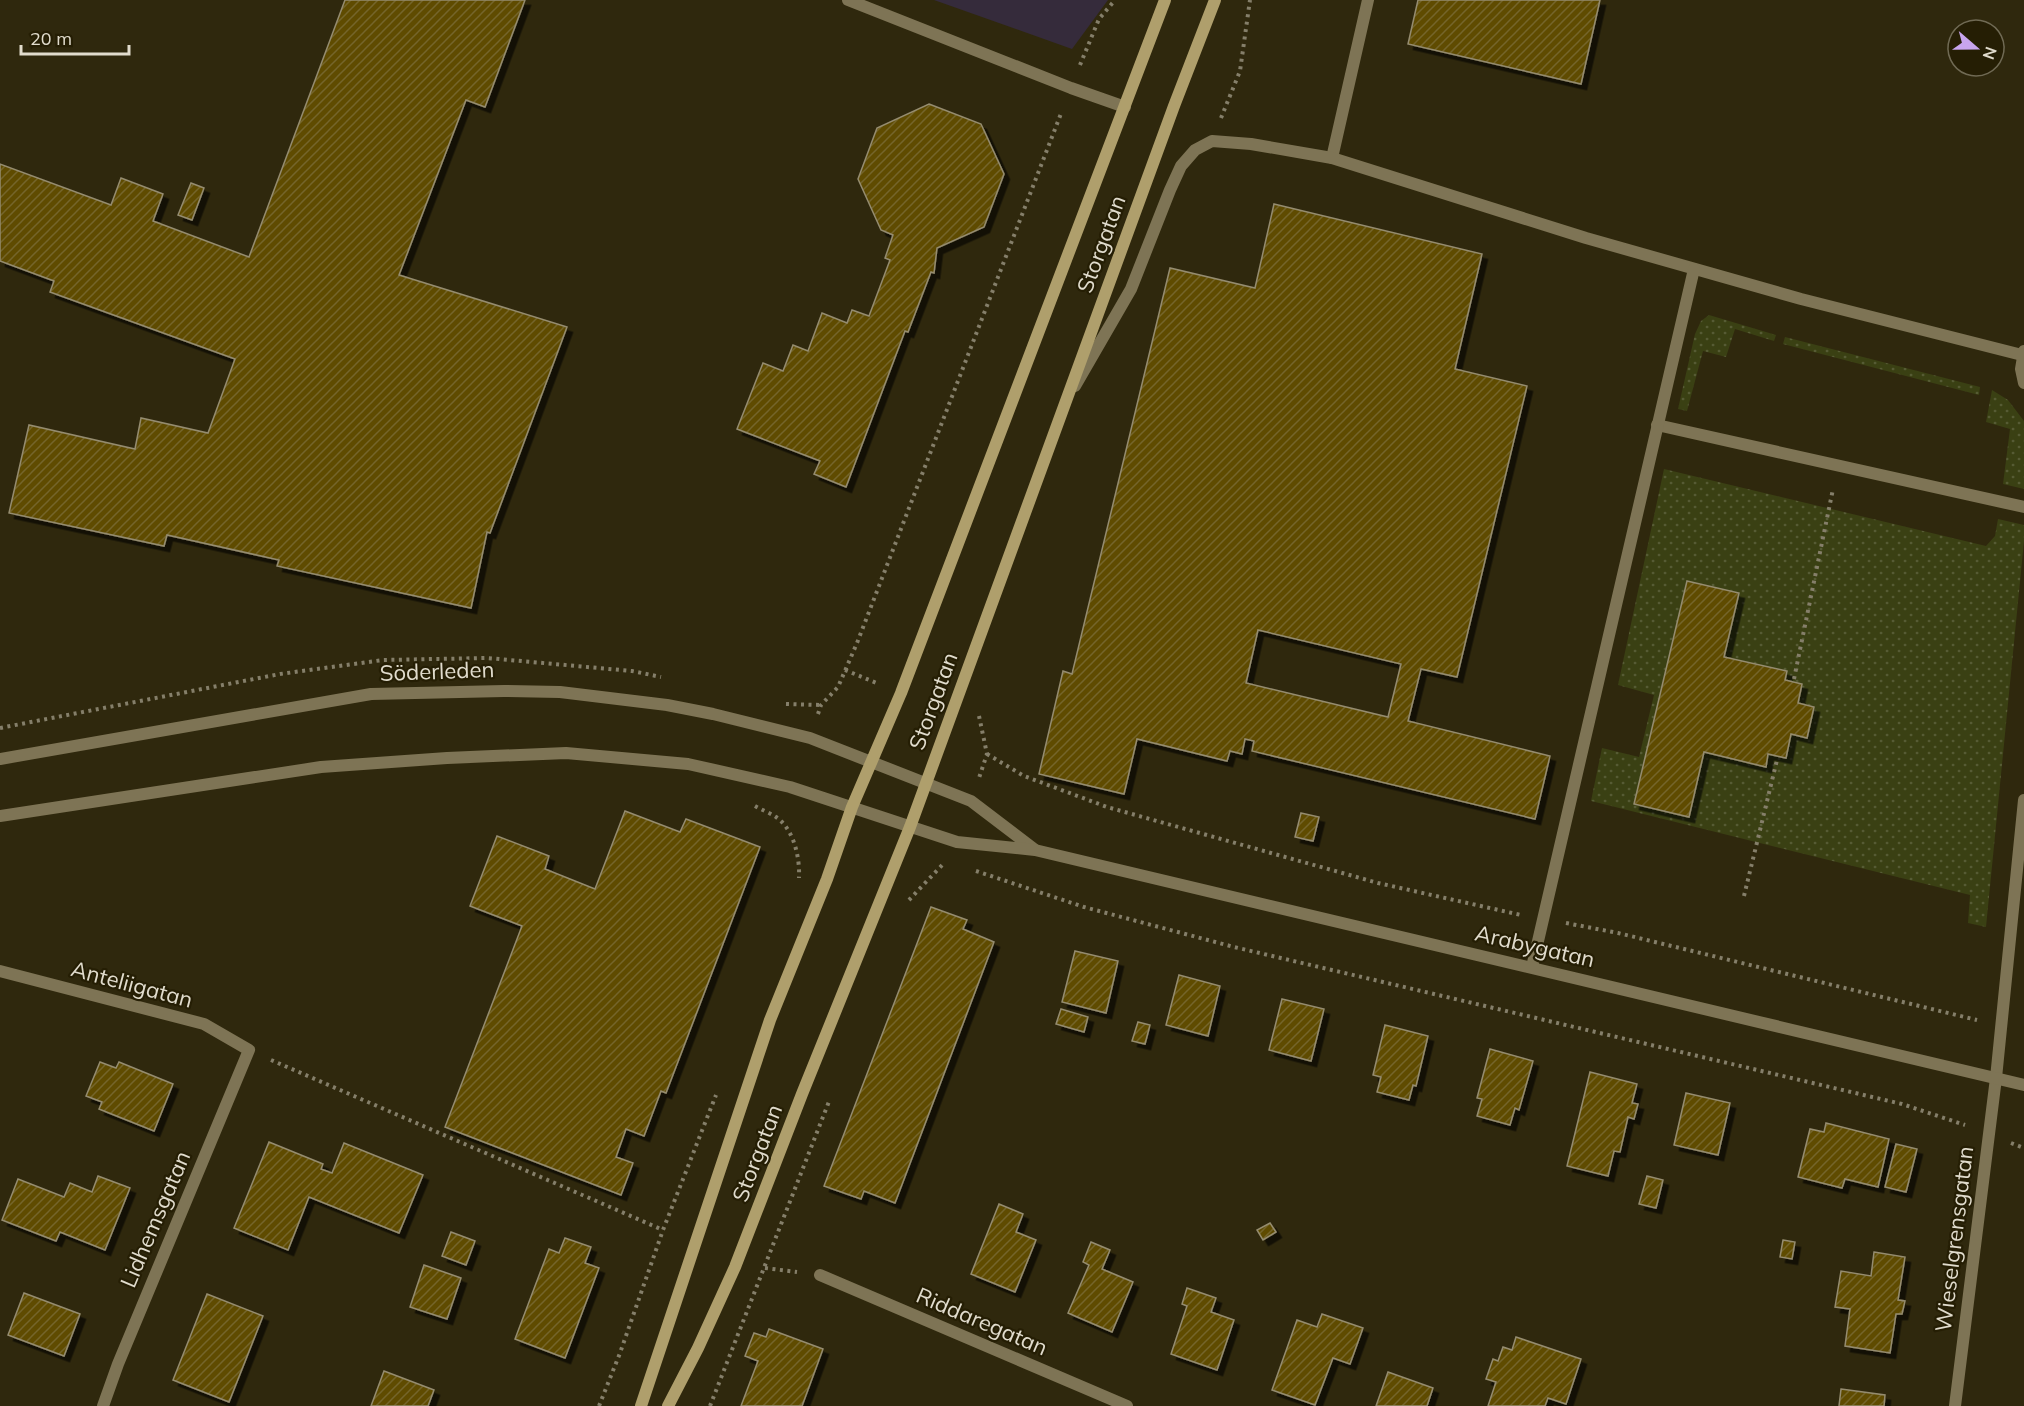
<svg xmlns="http://www.w3.org/2000/svg" width="2024" height="1406" font-family="Mulish,sans-serif">
<defs>
<pattern id="green-dots" width="8" height="8" patternUnits="userSpaceOnUse" patternTransform="scale(1.5)"><rect width="8" height="8" fill="#3a4013"/><path d="M2 2h.1M6 6h.1" fill="none" stroke="#565b34" stroke-width="1.8" stroke-linecap="round"/></pattern>
<pattern id="building-hatch" width="6" height="6" patternUnits="userSpaceOnUse" patternTransform="scale(1.5)"><rect width="6" height="6" fill="#5e4c06"/><path d="M-1 1l2-2M0 6l6-6M5 7l2-2" fill="none" stroke="#756529"/></pattern>
<filter id="shadow"><feDropShadow dx="5.5" dy="5.5" stdDeviation="0" flood-color="#0009"/></filter>
</defs>
<rect width="100%" height="100%" fill="#2f280d"/>
<path fill="#352b3b" d="M934 0H1108L1072 49Z"/>
<g fill="url(#green-dots)">
<path d="M1709 315 1776 335 1774 341 1735 329 1726 357 1703 351 1687 411 1678 409 1695 334 1701 321Z"/>
<path d="M1785 337 1980 387 1979 395 1783 344Z"/>
<path d="M1992 390 2008 400 2024 421V489L2003 484 2010 429 1986 422Z"/>
<path d="M1664 469 1986 546 1995 536 1998 519 2024 525V541L1986 927 1968 923 1970 895 1591 801 1602 748 1639 757 1654 695 1618 685Z"/>
</g>
<g fill="url(#building-hatch)" stroke="#958c6f" stroke-width="1.5" fill-rule="evenodd" filter="url(#shadow)">
<path d="M345 0H525L485 107 466 100 399 275 567 327 490 533 487 532 471 608 277 566 279 560 167 535 164 546 9 513 29 425 135 449 141 418 208 433 235 359 50 292 54 281 0 261V164L111 205 121 178 163 194 153 221 249 257Z"/>
<path d="M1418 0H1600L1581 84 1408 44Z"/>
<path d="M929 104 981 124 1004 174 984 227 937 248 934 273 931 272 908 332 905 331 846 487 814 474 820 461 737 429 763 363 783 371 793 345 808 351 822 313 847 323 852 310 869 316 890 260 885 258 893 235 881 230 858 179 877 128Z"/>
<path d="M191 183 204 188 192 220 178 215Z"/>
<path d="M1274 204 1482 254 1455 369 1527 386 1457 677 1421 669 1408 721 1550 756 1535 819 1252 751 1254 741 1245 739 1242 754 1230 751 1227 761 1137 739 1124 794 1039 774 1063 671 1072 674 1170 268 1255 288ZM1258 630 1401 664 1388 717 1246 683Z"/>
<path d="M1687 581 1739 593 1724 657 1787 671 1785 680 1802 684 1798 703 1814 707 1807 738 1791 734 1786 758 1768 754 1766 767 1704 752 1689 817 1634 804Z"/>
<path d="M625 811 680 832 686 819 760 847 666 1093 661 1091 644 1136 626 1129 616 1157 633 1163 621 1195 445 1127 522 926 470 906 497 836 549 856 545 869 595 889Z"/>
<path d="M1301 813 1319 817 1313 841 1295 837Z"/>
<path d="M931 907 967 920 963 929 994 942 895 1203 864 1191 861 1199 824 1186Z"/>
<path d="M1075 951 1118 961 1106 1013 1062 1002Z"/>
<path d="M1179 975 1220 986 1208 1036 1166 1025Z"/>
<path d="M1282 999 1324 1009 1311 1061 1269 1050Z"/>
<path d="M1061 1009 1088 1017 1084 1032 1056 1024Z"/>
<path d="M1138 1022 1150 1025 1145 1044 1132 1041Z"/>
<path d="M1385 1025 1428 1036 1416 1086 1413 1085 1409 1100 1377 1092 1381 1077 1373 1075Z"/>
<path d="M1490 1049 1533 1061 1519 1110 1515 1108 1510 1125 1477 1116 1482 1099 1477 1098Z"/>
<path d="M100 1062 116 1068 119 1062 173 1084 154 1131 99 1109 102 1102 86 1096Z"/>
<path d="M1590 1072 1637 1084 1632 1103 1638 1104 1634 1119 1628 1117 1620 1152 1614 1151 1608 1176 1567 1166Z"/>
<path d="M1686 1093 1730 1103 1718 1155 1674 1145Z"/>
<path d="M1826 1123 1889 1139 1878 1187 1845 1179 1842 1188 1798 1177 1810 1129 1824 1132Z"/>
<path d="M269 1142 323 1164 321 1169 332 1173 344 1143 423 1175 399 1233 309 1197 288 1250 234 1228Z"/>
<path d="M1896 1144 1917 1149 1906 1192 1885 1187Z"/>
<path d="M98 1176 130 1188 105 1250 60 1232 56 1241 2 1220 18 1179 64 1197 70 1183 92 1192Z"/>
<path d="M1647 1176 1663 1180 1656 1208 1639 1204Z"/>
<path d="M999 1204 1023 1214 1016 1232 1036 1240 1015 1292 971 1274Z"/>
<path d="M1270 1223 1276 1232 1263 1240 1257 1230Z"/>
<path d="M451 1232 475 1241 466 1265 442 1256Z"/>
<path d="M565 1238 591 1247 585 1263 599 1268 565 1358 515 1339 549 1249 559 1253Z"/>
<path d="M1783 1240 1795 1242 1792 1259 1780 1257Z"/>
<path d="M1091 1242 1110 1250 1102 1269 1133 1282 1112 1332 1068 1313 1089 1265 1083 1262Z"/>
<path d="M1874 1252 1905 1257 1898 1300 1905 1301 1902 1314H1896L1890 1353 1845 1346 1850 1309 1835 1307 1841 1271 1871 1276Z"/>
<path d="M424 1265 461 1278 447 1319 410 1307Z"/>
<path d="M1187 1288 1216 1298 1211 1312 1234 1320 1217 1370 1171 1354 1187 1306 1182 1304Z"/>
<path d="M24 1293 80 1314 64 1356 8 1335Z"/>
<path d="M207 1294 263 1316 229 1402 173 1380Z"/>
<path d="M1322 1314 1363 1328 1350 1364 1333 1358 1315 1405 1272 1390 1297 1320 1317 1327Z"/>
<path d="M769 1329 823 1349 802 1406H741L758 1361 745 1356 754 1333 766 1337Z"/>
<path d="M1516 1337 1581 1359 1566 1404 1548 1398 1545 1406H1488L1496 1382 1486 1379 1493 1359 1498 1361 1503 1347 1512 1350Z"/>
<path d="M384 1371 434 1390 428 1406H371Z"/>
<path d="M1388 1372 1433 1388 1427 1406H1376Z"/>
<path d="M1841 1389 1885 1395 1884 1406H1839Z"/>
</g>
<g fill="none" stroke-linecap="round" stroke-linejoin="round">
<g stroke="#857f6a" stroke-width="4" stroke-dasharray="3 4.5" stroke-linecap="butt">
<path d="M1080 65 1099 19 1115 0"/>
<path d="M1221 118 1240 71 1250 0"/>
<path d="M845 670 879 684"/>
<path d="M1794 679 1833 489"/>
<path d="M786 704 821 705"/>
<path d="M818 714 821 705 838 687 857 643 1062 111"/>
<path d="M979 716 987 754 979 778"/>
<path d="M0 728 280 674 383 660 487 658 632 671 661 677"/>
<path d="M987 754 1024 776 1107 807 1378 883 1521 915"/>
<path d="M755 806C762 810 770 813 776 817 794 829 800 858 799 878"/>
<path d="M976 871 1084 907 1234 947 1902 1104 1965 1125"/>
<path d="M1744 896 1777 760"/>
<path d="M909 900 945 862"/>
<path d="M1566 923 1618 933 1977 1020"/>
<path d="M271 1060 663 1230"/>
<path d="M2011 1143 2024 1148"/>
<path d="M765 1268 797 1272"/>
<path d="M599 1406 620 1353 663 1230 716 1095"/>
<path d="M710 1406 830 1099"/>
</g>
<g stroke="#7e7455" stroke-width="12">
<path d="M848 0 1071 88 1125 107"/>
<path d="M1332 158 1368 0"/>
<path d="M2024 351 2021 369 2024 383"/>
<path d="M1075 386 1131 289 1170 190 1181 166 1195 150 1212 141 1251 144 1332 158 1586 238 1801 299 2022 355"/>
<path d="M1657 425 2024 507"/>
<path d="M1532 967 1694 269"/>
<path d="M1996 1078 2024 800"/>
</g>
<g stroke="#7e7455" stroke-width="12">
<path d="M0 971 204 1024 249 1050 118 1364 103 1406"/>
<path d="M820 1275 1127 1406"/>
<path d="M1955 1406 1996 1078"/>
</g>
<g stroke="#7e7455" stroke-width="12">
<path d="M0 759 371 694 504 691 560 692 667 705 713 714 810 738 971 801 1034 849"/>
<path d="M0 816 321 767 447 758 566 753 688 764 790 787 957 842 1035 850 2024 1085"/>
</g>
<g stroke="#af9f6c" stroke-width="12">
<path d="M641 1406 770 1020 827 879 852 807 901 693 1165 0"/>
<path d="M668 1406 698 1348 735 1267 802 1094 910 827 1174 106 1215 0"/>
</g>
</g>
<g text-anchor="middle" stroke-width="4.5" stroke-linejoin="round" paint-order="stroke">
<g font-size="22" fill="#e1dccd" stroke="#251e04">
<text transform="translate(1101 244) rotate(-70)" y="8">Storgatan</text>
<text transform="translate(437 671) rotate(-2)" y="8">Söderleden</text>
<text transform="translate(933 701) rotate(-70)" y="8">Storgatan</text>
<text transform="translate(1535 946) rotate(13)" y="8">Arabygatan</text>
<text transform="translate(132 984) rotate(15)" y="8">Anteliigatan</text>
<text transform="translate(757 1153) rotate(-69)" y="8">Storgatan</text>
<text transform="translate(155 1219) rotate(-67)" y="8">Lidhemsgatan</text>
<text transform="translate(1954 1239) rotate(-83)" y="8">Wieselgrensgatan</text>
<text transform="translate(982 1321) rotate(23)" y="8">Riddaregatan</text>
</g>
</g>
<g transform="translate(1976 48) rotate(110)"><circle r="28" fill="#251e04" stroke="#706a54" stroke-width="1.5"/>
<path d="M0-4.5L10 22L0 15L-10 22Z" fill="#c8a5ee"/>
<text y="-9" font-size="16" font-weight="bold" text-anchor="middle" fill="#e1dccd">N</text>
</g>
<path d="M21 45v9h108v-9" fill="none" stroke="#e1dccd" stroke-width="3"/>
<text x="30" y="45" font-size="18" fill="#e1dccd" stroke="#251e04" stroke-width="4.5" paint-order="stroke">20 m</text>
</svg>
